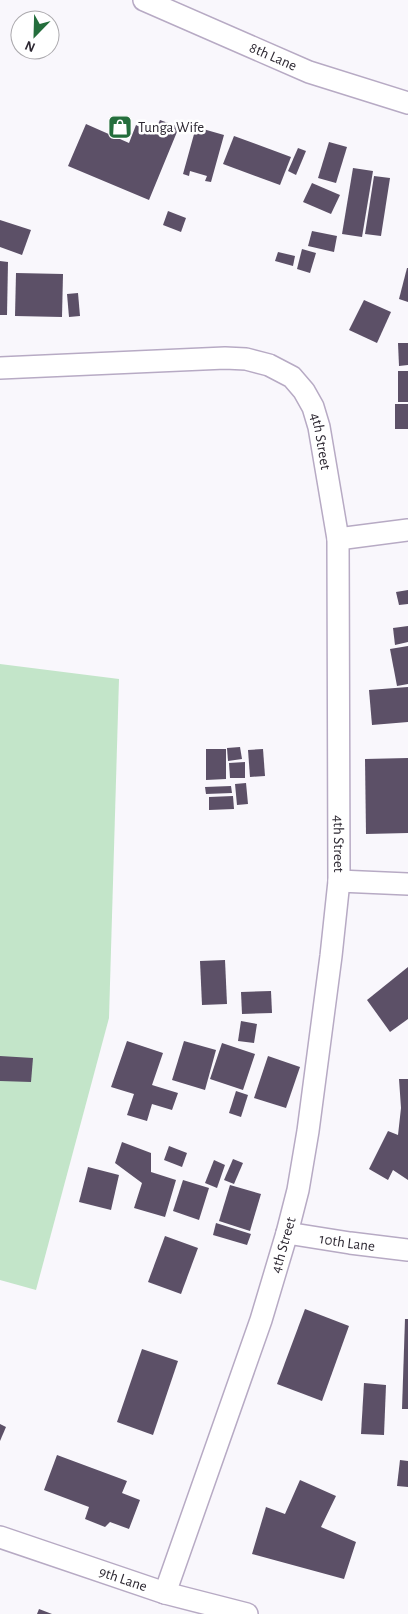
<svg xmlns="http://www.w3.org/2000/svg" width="408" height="1614" font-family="'Alegreya Sans',sans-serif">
<rect width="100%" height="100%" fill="#f9f7fc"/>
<path fill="#c3e5c9" d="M0 664 119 679 109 1018 36 1290 0 1280Z"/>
<g fill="#5c5067">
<path d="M160 120 179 127 149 200 68 166 86 124 129 143 136 125 154 133Z"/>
<path d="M196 127 224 135 211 182 205 181 207 176 190 171 189 176 183 174Z"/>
<path d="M234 136 291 157 280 185 223 164Z"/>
<path d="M329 142 347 147 336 183 318 178Z"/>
<path d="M298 148 306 151 296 175 288 171Z"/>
<path d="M353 168 373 171 362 237 342 234Z"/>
<path d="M374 176 390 178 381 236 365 234Z"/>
<path d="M312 183 340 195 331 214 303 202Z"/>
<path d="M168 211 186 218 181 232 163 225Z"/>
<path d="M0 220 31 230 22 255 0 247Z"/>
<path d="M312 231 337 236 334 252 308 246Z"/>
<path d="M302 249 316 253 310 273 297 269Z"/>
<path d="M278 252 295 256 293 266 275 261Z"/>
<path d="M0 261 8 262 7 315H0Z"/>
<path d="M407 268H408V302L399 299Z"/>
<path d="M16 273 63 274 62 317 15 316Z"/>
<path d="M78 293 80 316 69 317 67 294Z"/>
<path d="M364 300 391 312 377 343 349 330Z"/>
<path d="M398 343H408V365L399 366Z"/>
<rect x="398" y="371" width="10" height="31"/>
<rect x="395" y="404" width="13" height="25"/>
<path d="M408 590V604L399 605 396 592Z"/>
<path d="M408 626V642L395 645 393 628Z"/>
<path d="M408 646V684L397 686 390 649Z"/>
<path d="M408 687V722L372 725 369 690Z"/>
<path d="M240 747 242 759 228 761 227 748Z"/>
<path d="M206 749H226V779L206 780Z"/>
<path d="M263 749 265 776 250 777 248 750Z"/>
<path d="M408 758V833L366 834 365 759Z"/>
<path d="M245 762V778H230L229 763Z"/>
<path d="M246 783 248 804 237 805 235 784Z"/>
<path d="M231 786 232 793 206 794 205 787Z"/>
<path d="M233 796 234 809 209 810V797Z"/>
<path d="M225 960 227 1004 202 1005 200 961Z"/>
<path d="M408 967V1019L390 1032 367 1000Z"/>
<path d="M271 991 272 1013 242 1014 241 992Z"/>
<path d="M241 1021 257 1024 254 1043 238 1041Z"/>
<path d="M127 1041 163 1053 152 1085 178 1093 172 1110 152 1104 147 1121 127 1115 134 1094 111 1087Z"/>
<path d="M184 1041 216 1050 205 1090 172 1080Z"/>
<path d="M222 1043 255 1054 243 1090 210 1079Z"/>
<path d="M0 1056 33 1058 31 1082 0 1081Z"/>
<path d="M268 1056 300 1067 286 1108 254 1098Z"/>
<path d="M399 1079H408V1180L393 1170 388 1180 369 1169 388 1131 398 1135 401 1108Z"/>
<path d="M236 1091 248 1095 241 1117 229 1113Z"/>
<path d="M122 1142 151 1153V1172L176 1180 165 1217 134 1208 142 1183 115 1163Z"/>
<path d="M169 1146 187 1153 182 1167 164 1160Z"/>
<path d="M233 1159 243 1163 234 1184 224 1180Z"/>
<path d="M214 1160 225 1165 217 1188 205 1183Z"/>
<path d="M88 1167 119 1175 111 1210 79 1202Z"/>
<path d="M183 1180 209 1188 199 1220 173 1211Z"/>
<path d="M230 1185 261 1194 250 1231 219 1221Z"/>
<path d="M216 1223 251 1234 247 1245 213 1235Z"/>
<path d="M165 1236 198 1248 181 1294 148 1282Z"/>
<path d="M305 1309 349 1326 322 1401 277 1384Z"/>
<path d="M405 1319H408V1409H402Z"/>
<path d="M142 1349 178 1361 153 1435 117 1422Z"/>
<path d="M364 1383 386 1385 384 1435 361 1434Z"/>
<path d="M0 1424 6 1427 0 1441Z"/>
<path d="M57 1455 127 1481 122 1493 140 1500 129 1529 110 1522 105 1527 85 1519 89 1507 44 1490Z"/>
<path d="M400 1460 408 1461V1487L397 1486Z"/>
<path d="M300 1480 336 1496 321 1527 356 1542 344 1579 252 1554 266 1507 285 1514Z"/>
<path d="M39 1609 52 1614H37Z"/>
</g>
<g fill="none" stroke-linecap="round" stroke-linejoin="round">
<g stroke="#b7aac4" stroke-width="24">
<g id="minor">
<path id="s1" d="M144 0 309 72 408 103"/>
<path id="s2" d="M0 368 225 358 246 359 269 365 292 377 304 391 313 407 319 427 338 539 339 881 331 956 308 1131 298 1190 287 1233 261 1320 165 1593"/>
<path d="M338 539 408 530"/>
<path d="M339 881 408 884"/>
<path id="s3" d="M287 1233 350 1243 408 1250"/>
<path id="s4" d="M0 1537 165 1593 247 1614"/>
</g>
</g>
<use href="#minor" stroke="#fff" stroke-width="21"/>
</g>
<defs>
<g id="shop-square" transform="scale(1.25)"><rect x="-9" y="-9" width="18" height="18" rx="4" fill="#246e3c" stroke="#fff"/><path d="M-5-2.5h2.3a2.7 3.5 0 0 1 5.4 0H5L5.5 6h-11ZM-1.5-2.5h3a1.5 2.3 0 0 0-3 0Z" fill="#fff"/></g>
</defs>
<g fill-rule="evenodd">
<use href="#shop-square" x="120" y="127"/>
</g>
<g text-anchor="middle" stroke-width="5" stroke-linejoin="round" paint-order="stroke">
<g font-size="15" fill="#2d2832" stroke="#fff">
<text dy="5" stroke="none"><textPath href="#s1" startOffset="141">8th Lane</textPath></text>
<text dy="5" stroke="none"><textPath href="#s2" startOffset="368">4th Street</textPath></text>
<text dy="5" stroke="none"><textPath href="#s2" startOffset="772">4th Street</textPath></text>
<text dy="5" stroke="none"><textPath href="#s3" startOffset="61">10th Lane</textPath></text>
<text transform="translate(283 1245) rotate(-74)" y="5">4th Street</text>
<text dy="5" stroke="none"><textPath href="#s4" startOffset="130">9th Lane</textPath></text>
</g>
<g font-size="15" fill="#2d2832" stroke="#fff" text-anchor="start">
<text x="138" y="132">Tunga Wife</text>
</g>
</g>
<g transform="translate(35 35) rotate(203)"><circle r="24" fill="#ffffff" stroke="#aba9ad"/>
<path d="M0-4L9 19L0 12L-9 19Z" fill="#246e3c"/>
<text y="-8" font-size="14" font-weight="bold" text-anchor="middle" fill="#2d2832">N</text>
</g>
</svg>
